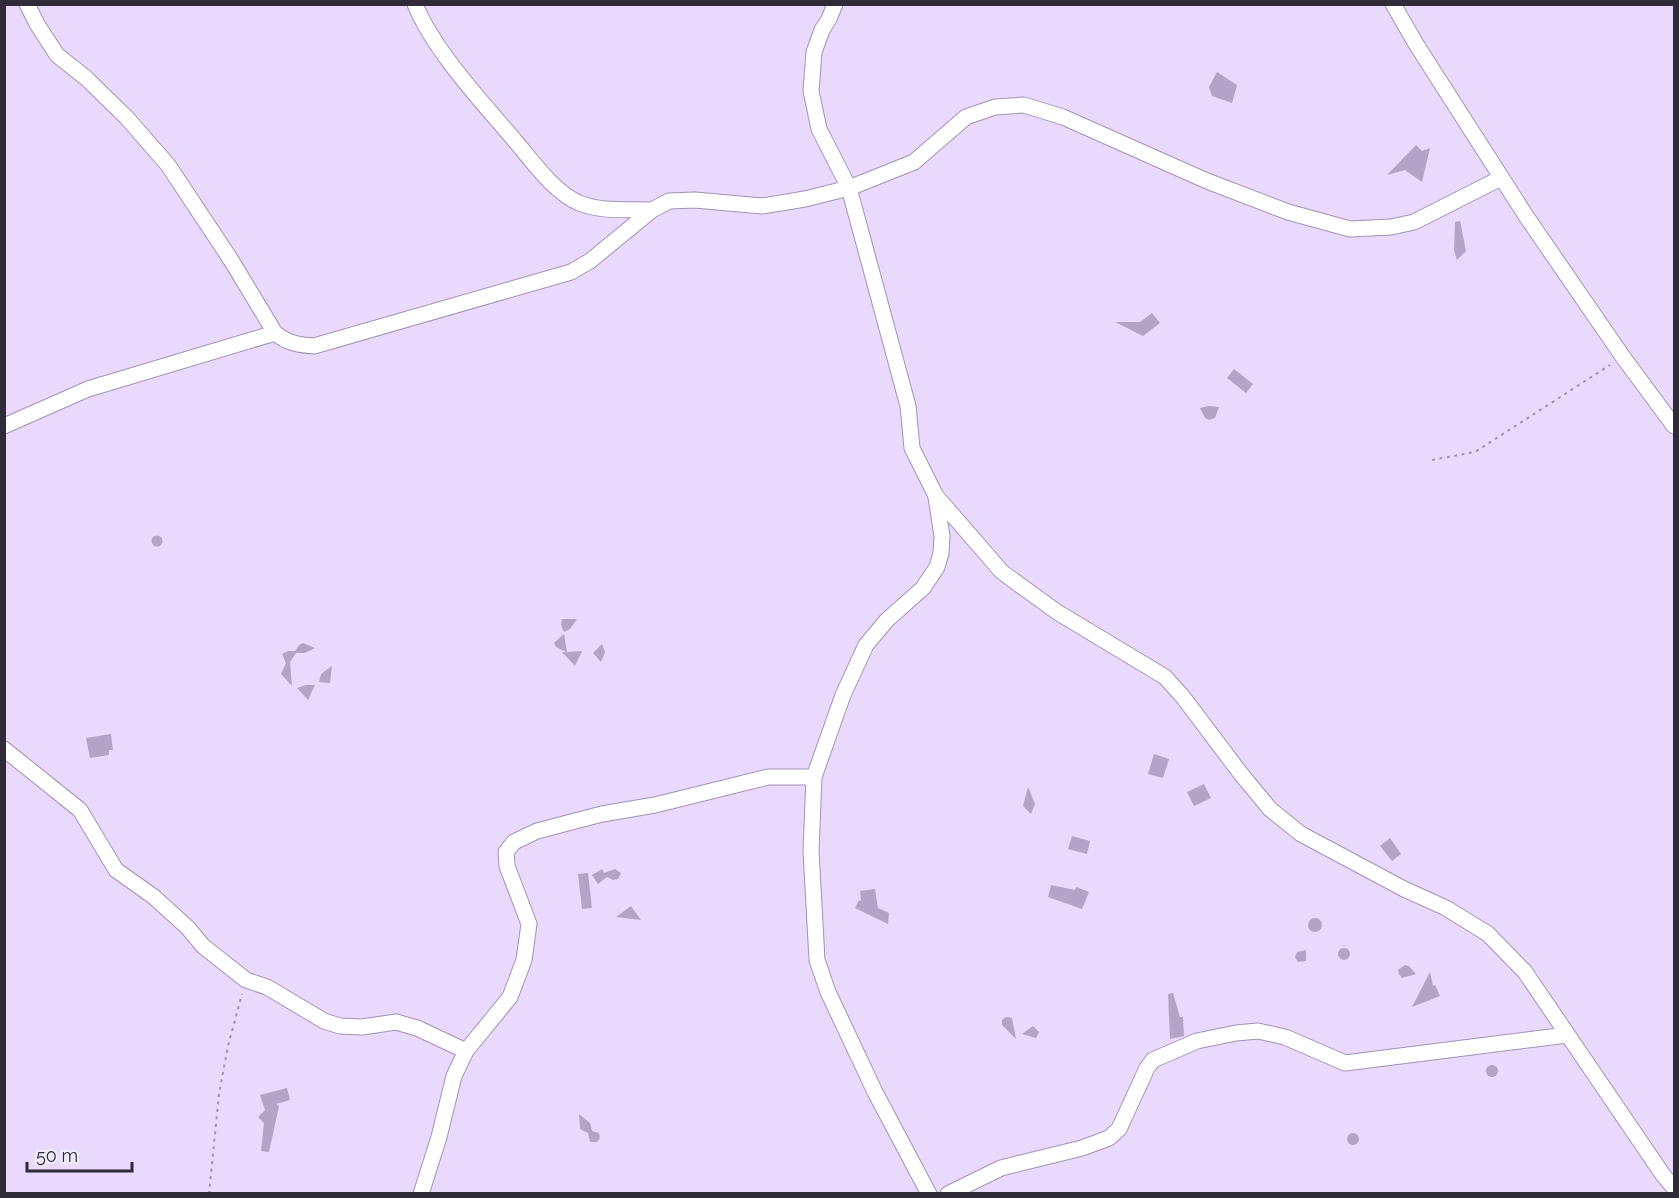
<svg xmlns="http://www.w3.org/2000/svg" width="1679" height="1198" font-family="Raleway,sans-serif">
<rect width="100%" height="100%" fill="#e8d9fd"/>
<g fill="#b2a4c6">
<path d="M1217 72 1237 85 1232 103 1212 96 1209 87Z"/>
<path d="M1416 145 1422 151 1430 148 1422 182 1405 170 1387 175Z"/>
<path d="M1460 221 1466 251 1457 260 1454 250 1455 222Z"/>
<path d="M1152 313 1160 323 1143 336 1115 322H1140Z"/>
<path d="M1234 369 1253 384 1246 393 1227 378Z"/>
<path d="M1209 406 1219 407 1215 418 1209 420 1205 418 1200 408Z"/>
<circle cx="157" cy="541" r="5.5"/>
<path d="M562 619H577L570 629 564 632 561 625Z"/>
<path d="M564 634 567 652 582 651 575 666 562 652H566L556 647 554 643Z"/>
<path d="M303 643 315 648 305 653H296L290 662 292 686 281 674 286 663 282 654 288 651H295L299 645Z"/>
<path d="M602 644 605 652 601 662 593 653Z"/>
<path d="M332 666 330 683 319 682 321 674Z"/>
<path d="M306 685H315L308 700 297 688Z"/>
<path d="M111 734 113 750H109V755L90 758 86 738Z"/>
<path d="M1154 754 1169 759 1163 778 1148 774Z"/>
<path d="M1204 784 1211 798 1194 806 1187 792Z"/>
<path d="M1028 787 1035 804 1031 814 1023 806Z"/>
<path d="M1072 836 1090 841 1087 854 1068 849Z"/>
<path d="M1390 838 1401 854 1392 861 1380 846Z"/>
<path d="M602 869 604 873 615 869 621 873 618 879 613 880 607 877 598 884 592 875Z"/>
<path d="M588 873 592 908 582 909 578 874Z"/>
<path d="M1051 885 1075 890 1076 887 1089 892 1082 909 1048 897Z"/>
<path d="M875 889 878 908 889 913 888 924 855 908 859 900 861 901 860 891Z"/>
<path d="M631 906 641 920 616 917Z"/>
<circle cx="1315" cy="925" r="7"/>
<circle cx="1344" cy="954" r="6"/>
<path d="M1306 950V961L1298 962 1295 957 1297 952Z"/>
<path d="M1405 965 1409 966 1416 974 1402 978 1399 974 1398 970Z"/>
<path d="M1430 972 1433 986 1435 985 1440 996 1412 1007Z"/>
<path d="M1173 993 1180 1017H1183L1184 1036 1170 1039 1168 994Z"/>
<path d="M1006 1017 1012 1018 1016 1039 1002 1025V1020Z"/>
<path d="M1033 1026 1039 1032 1036 1038 1022 1034Z"/>
<circle cx="1492" cy="1071" r="6"/>
<path d="M287 1088 290 1100 276 1104 279 1106 269 1152 261 1151 264 1123 258 1117 265 1110 260 1095Z"/>
<path d="M579 1114 590 1123 592 1131 599 1133 600 1138 597 1142H590L588 1133 580 1129Z"/>
<circle cx="1353" cy="1139" r="6"/>
</g>
<g fill="none" stroke-linecap="round" stroke-linejoin="round">
<g stroke="#a293b5" stroke-width="17">
<g id="minor">
<path d="M27 4 37 24 57 55 86 78 127 118 168 165 231 260 275 333C287 343 299 345 314 346L571 272 590 261 652 210 669 201 695 200 762 206 805 199 849 188 914 162 966 117 995 107 1024 105 1063 117 1207 181 1288 212 1350 229 1391 227 1414 222 1501 178"/>
<path d="M415 4C433 50 484 104 516 142 533 162 554 192 579 203 601 212 628 209 652 210"/>
<path d="M835 4 829 19 822 30 814 52 811 91 819 129 849 188 908 406 912 448 936 496 1002 572 1057 612 1165 677 1183 697 1241 774 1270 809 1301 834 1404 889 1446 908 1488 934 1525 972 1663 1175 1674 1188"/>
<path d="M1393 4 1416 44 1526 216 1623 357 1674 426"/>
<path d="M4 426 88 389 275 333"/>
<path d="M4 749 80 810 116 870 154 897 188 928 203 946 246 980 267 987 324 1021 340 1026 362 1027 396 1022 417 1028 466 1051"/>
<path d="M421 1194 439 1137 454 1076 466 1051 510 997 524 960 529 924 507 866 506 852 514 842 537 831 602 814 655 805 768 777H814"/>
<path d="M929 1194 875 1092 828 992 817 960 811 851 814 777 843 695 866 645 887 620 923 588 937 567 941 553 942 536 936 497"/>
<path d="M948 1194 1001 1168 1082 1148 1109 1138 1119 1129 1147 1068 1153 1060 1197 1041 1236 1033 1258 1031 1285 1037 1345 1063 1567 1035"/>
</g>
</g>
<g stroke="#a095b0" stroke-width="2" stroke-dasharray="3 4.5" stroke-linecap="butt">
<path d="M1432 460 1475 452 1610 365"/>
<path d="M209 1194 219 1094 228 1046 242 994"/>
</g>
<use href="#minor" stroke="#fff" stroke-width="15"/>
</g>
<rect width="1679" height="1198" fill="none" stroke="#312b39" stroke-width="12"/>
<path d="M27 1162v9h105v-9" fill="none" stroke="#312b39" stroke-width="3"/>
<text x="36" y="1162" font-size="18" fill="#312b39" stroke="#f1ebfa" stroke-width="4.5" paint-order="stroke">50 m</text>
</svg>
